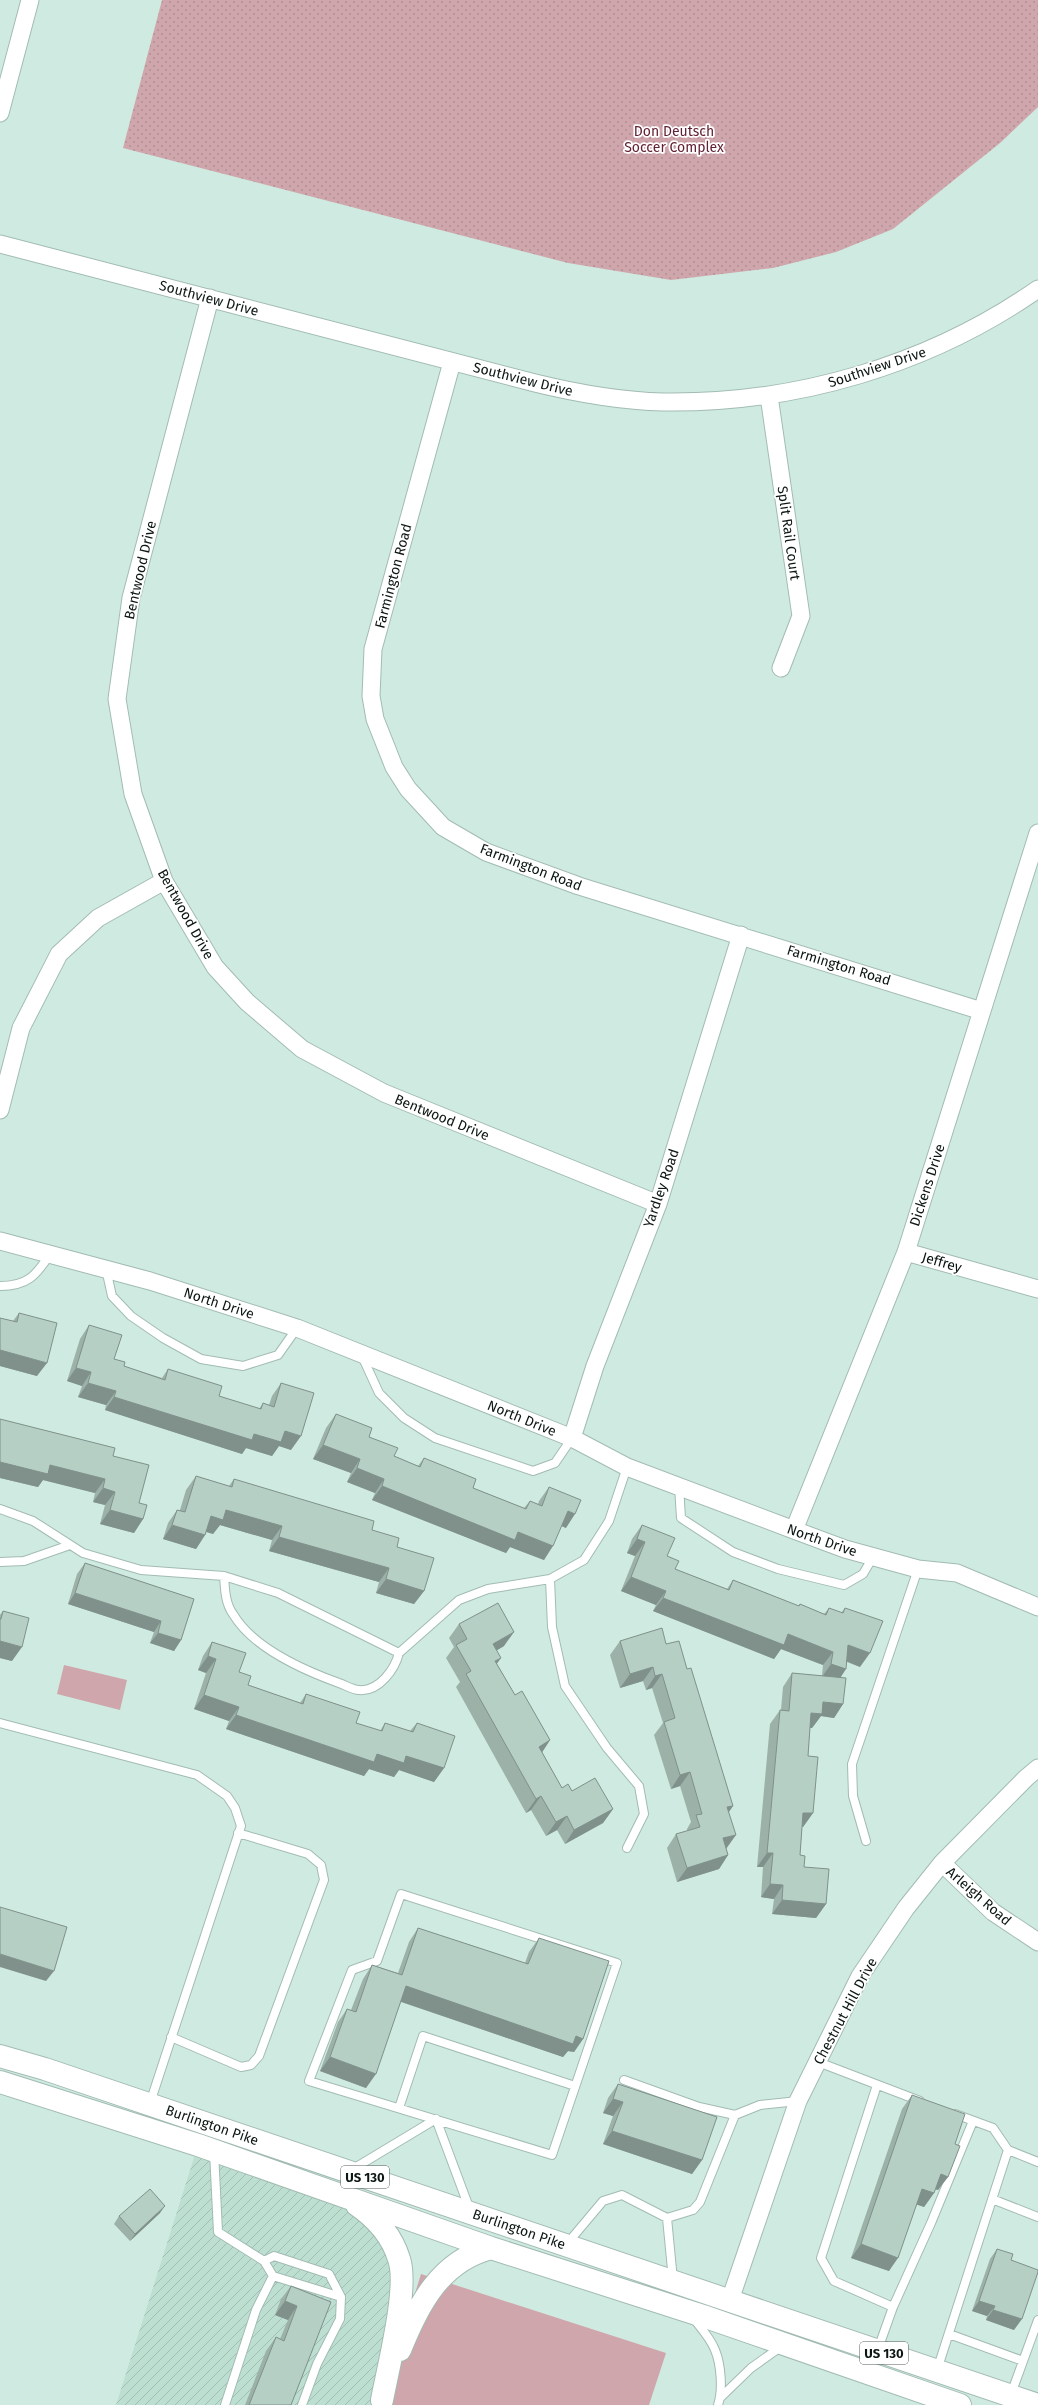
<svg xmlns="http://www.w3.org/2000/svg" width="1038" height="2405" font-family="'Fira Sans',sans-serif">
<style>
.industrial{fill:url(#industrial-furrows)}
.grass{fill:#d0a6ad}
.park{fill:url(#park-dots)}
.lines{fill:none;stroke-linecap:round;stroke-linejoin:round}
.service-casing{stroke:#a2bcb2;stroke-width:10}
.minor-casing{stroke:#a2bcb2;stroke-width:19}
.trunk-casing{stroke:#a2bcb2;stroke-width:24}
.service{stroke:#fff;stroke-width:8}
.minor{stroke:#fff;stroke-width:17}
.trunk{stroke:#fff;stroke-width:22}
.wall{fill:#9cb2a9}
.shaded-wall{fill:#7f918a}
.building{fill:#b5cfc5;stroke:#7f918a}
.labels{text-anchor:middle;stroke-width:3.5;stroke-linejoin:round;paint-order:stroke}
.shield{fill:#fff;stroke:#555c59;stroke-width:1}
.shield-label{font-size:13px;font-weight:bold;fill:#0c1612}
.park-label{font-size:14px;fill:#632032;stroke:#fff}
.street-label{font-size:14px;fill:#0c1612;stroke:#fff}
</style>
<defs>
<pattern id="industrial-furrows" width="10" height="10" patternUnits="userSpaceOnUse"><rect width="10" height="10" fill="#bcdfd1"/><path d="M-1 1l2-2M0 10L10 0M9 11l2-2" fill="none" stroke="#a0bfb2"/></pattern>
<pattern id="park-dots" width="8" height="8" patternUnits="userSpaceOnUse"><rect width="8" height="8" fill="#d0a6ad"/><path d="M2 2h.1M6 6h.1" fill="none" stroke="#b18e94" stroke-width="1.8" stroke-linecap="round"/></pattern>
</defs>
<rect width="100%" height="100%" fill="#cfeae0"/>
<!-- industrial -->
<path class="industrial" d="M198,2145L370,2213L402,2278L380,2405H116Z"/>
<!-- grass -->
<path class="grass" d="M64,1665L127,1680L120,1710L57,1694Z
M421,2274L666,2353L649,2405H380Z"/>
<!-- park -->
<path class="park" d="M162,0H1038V107L1000,143L893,229L836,252L773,268L671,280L568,263L123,148Z"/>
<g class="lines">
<defs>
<path id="service" d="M106,1269L112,1296L131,1316L163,1338L201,1359L243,1366L278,1355L297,1328
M0,1286C27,1286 36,1276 50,1254
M362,1356L379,1393L404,1418L435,1438L533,1471L555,1463L572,1438
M679,1486L681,1518L733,1552L778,1569L844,1585L863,1574L873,1557
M0,1509L33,1521L83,1553L141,1570L224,1576L278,1593L399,1653L459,1600L488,1589L550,1579L584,1560L609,1521L627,1467
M0,1562L24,1561L70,1545
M224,1576C225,1589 225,1603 233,1614C253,1648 303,1670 339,1683C345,1685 353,1690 359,1690C379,1692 395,1669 399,1653
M550,1579L552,1627L565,1686L607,1748L639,1786L644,1814L627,1848
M0,1723L197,1775L227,1796L235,1808L241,1826L150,2103
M866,1841L853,1796L852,1764L918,1569
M401,1894L617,1963L552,2155L309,2081L352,1970L377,1961Z
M171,2037L241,2067L251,2065L259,2056L324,1880L321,1865L308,1854L238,1833
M818,2062L920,2101
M624,2080L699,2107L735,2115L760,2105L798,2101
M877,2085L821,2258L834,2281L893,2307L878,2349
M399,2108L423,2036L575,2086
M955,2114L993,2128L1008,2150
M436,2119L470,2210
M214,2152L218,2232L264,2261L273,2276L341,2297L340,2319L317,2364L302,2405
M353,2169L436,2119
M992,2199L1038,2217
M667,2218L673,2280
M566,2245L603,2201L622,2195L667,2218L693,2210L700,2202L735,2115
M264,2261L274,2256L329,2274L341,2297
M893,2307L931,2223L973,2121
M694,2319C701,2328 711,2339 715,2350C721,2364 723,2390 718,2405
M949,2334L1023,2361
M937,2370L1008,2150L1038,2162
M1011,2394L1038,2320
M720,2398L751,2368L782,2346
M225,2405L256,2310L273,2276"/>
<path id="minor" d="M0,113L30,0
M0,244L535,383C576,393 620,401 663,402C796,404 929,365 1038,289
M210,298L131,598L117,699L133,794L164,881L215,967L247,1002L302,1049L384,1093L658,1204
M452,362L373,649L371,696L375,719L394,767L408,789L443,827L486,852L579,886L982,1011
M769,396L801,616L781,668
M0,1110L21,1028L59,954L98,918L164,881
M0,1241L150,1281L297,1328L572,1438L627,1467L794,1530L845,1549L918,1569L957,1573L1038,1607
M906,1252L1038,1289
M572,1438L595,1366L658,1204L741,935
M794,1530L906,1252L1038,833
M942,1863L993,1912L1038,1942
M730,2300L798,2101L860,1976L906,1908L942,1863L1026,1778L1038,1768"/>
<path id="trunk" d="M0,2056L45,2069L1038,2405
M0,2082L198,2145L491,2248L703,2316L960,2405
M357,2205C376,2218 392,2236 399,2259C409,2287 388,2368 382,2400
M400,2350C418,2305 440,2261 491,2248"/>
</defs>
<!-- service casing -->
<use href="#service" class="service-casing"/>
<!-- minor casing -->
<use href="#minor" class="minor-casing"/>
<!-- trunk casing -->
<use href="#trunk" class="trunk-casing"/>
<!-- service -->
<use href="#service" class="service"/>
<!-- minor -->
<use href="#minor" class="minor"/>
<!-- trunk -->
<use href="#trunk" class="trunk"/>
</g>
<!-- wall -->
<path class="wall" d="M19,1313L37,1376L0,1366V1318L13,1321Z
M89,1325L114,1359L124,1366L162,1378L168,1369L219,1396L259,1409L263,1403L269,1405L272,1396L281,1383L291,1450L279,1446L272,1456L246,1448L242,1454L105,1410L106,1405L78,1397L82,1386L67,1381L80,1339Z
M336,1414L369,1437L394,1456L418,1466L424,1458L473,1488L524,1508L530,1501L538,1504L539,1501L549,1487L566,1528L561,1526L544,1560L510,1547L506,1553L372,1500L375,1493L347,1482L351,1473L313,1459L326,1428Z
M113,1456L139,1503L143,1519L134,1533L100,1524L105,1505L93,1502L95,1493L43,1480L38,1487L0,1478Z
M196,1476L229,1486L234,1479L372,1530L397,1547L424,1591L414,1604L376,1593L379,1582L269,1551L272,1540L220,1525L213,1534L206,1532L205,1535L196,1549L163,1539L168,1523L177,1510H180L186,1490Z
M642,1525L667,1556L675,1569L727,1589L733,1580L798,1606L800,1604L824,1614L829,1608L841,1613L845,1608L860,1667L847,1662L840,1678L843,1704L834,1718L821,1716L812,1728H810L808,1756L813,1813L803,1827H802L800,1855L804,1867L826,1904L816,1918L772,1914L774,1899L761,1897L763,1867H757L770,1724L780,1710H781L783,1687L792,1673L822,1676L823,1665L781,1649L774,1659L653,1611L656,1605L621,1591L635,1556L627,1553L632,1539Z
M85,1563L194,1599L181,1640L174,1651L150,1643L154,1632L68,1604L77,1574Z
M3,1611L12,1661L0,1658V1615Z
M459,1624L504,1646L496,1651L497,1664L515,1695L550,1740L542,1752L562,1788L572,1791L613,1809L603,1823L565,1844L557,1830L546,1836L531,1810L526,1813L456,1687L460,1682L446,1658L454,1647L449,1638Z
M620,1641L666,1644L687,1669L733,1806L729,1812L726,1848L728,1855L719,1869L677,1882L667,1848L676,1834L687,1831V1829L691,1822L680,1786L671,1789L654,1735L663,1723L652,1688L646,1690L643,1681L620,1688L610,1655Z
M212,1642L239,1672L248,1685L300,1703L306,1694L356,1723L380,1731L385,1723L410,1731L417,1723L444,1768L434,1782L399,1770L394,1777L369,1769L364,1776L226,1729L229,1721L194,1709L206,1673L198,1670L203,1656Z
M418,1928L525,1963L529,1952L539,1938L583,2039L574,2052L568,2051L563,2057L401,2002L366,2088L320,2071L338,2022L347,2009L351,2010L363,1979L372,1965L398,1973L409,1942Z
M618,2084L702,2160L692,2174L603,2144L613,2116L603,2113L608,2098Z
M912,2095L948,2177L938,2190L935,2189L934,2193L924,2207L917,2204L889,2271L851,2258L902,2109Z
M160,2213L130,2241L114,2224L119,2216Z
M997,2249L1011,2260L1014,2330L986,2320L987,2316L972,2311L990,2259Z
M291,2286L331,2302L291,2405H245L266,2351L276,2337L280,2339L288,2320L275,2315L281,2299Z"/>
<!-- shaded-wall -->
<path class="shaded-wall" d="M0,1350L47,1363L37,1376L0,1366Z
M76,1368L91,1372L82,1386L67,1381Z
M88,1383L116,1391L106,1405L78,1397Z
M114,1397L254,1434L285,1431L301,1436L291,1450L279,1446L272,1456L246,1448L242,1454L105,1410Z
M323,1445L360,1459L351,1473L313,1459Z
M0,1462L50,1465L105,1479L95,1493L43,1480L38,1487L0,1478Z
M357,1468L384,1479L375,1493L347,1482Z
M382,1486L518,1532L553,1546L544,1560L510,1547L506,1553L372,1500Z
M103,1488L115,1492L105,1505L93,1502Z
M110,1510L143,1519L134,1533L100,1524Z
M226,1510L282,1526L272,1540L220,1525L213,1534L201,1530L211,1516Z
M568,1511L575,1514L566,1528L558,1524Z
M172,1525L205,1535L196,1549L163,1539Z
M279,1537L389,1568L379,1582L269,1551Z
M637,1539L645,1542L635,1556L627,1553Z
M631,1577L666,1591L656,1605L621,1591Z
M386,1579L424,1591L414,1604L376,1593Z
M75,1593L161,1621L154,1632L68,1604Z
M663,1598L788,1634L833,1652L823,1665L781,1649L774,1659L653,1611Z
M514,1632L504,1646L483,1658L493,1644Z
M158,1633L181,1640L174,1651L150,1643Z
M0,1641L22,1647L12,1661L0,1658Z
M848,1645L870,1653L860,1667L839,1658Z
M208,1656L216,1659L206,1673L198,1670Z
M501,1658L491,1672L495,1661Z
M831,1664L846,1669L837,1683L822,1677Z
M653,1667L643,1681L620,1688L630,1674Z
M662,1674L652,1688L646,1690L655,1676Z
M204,1695L239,1707L229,1721L194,1709Z
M823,1702L843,1704L834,1718L821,1716L812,1728L802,1727L811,1713Z
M236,1715L377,1754L406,1756L444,1768L434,1782L399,1770L394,1777L369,1769L364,1776L226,1729Z
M550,1740L541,1754L539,1747Z
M690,1772L680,1786L671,1789L680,1775Z
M541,1796L531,1810L526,1813L536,1799Z
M733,1806L723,1820L727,1807Z
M613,1809L603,1823L565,1844L574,1830Z
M803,1813H813L803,1827L794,1826Z
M567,1816L557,1830L546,1836L556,1822Z
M736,1835L726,1849L723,1838Z
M767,1853H773L763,1867H757Z
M728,1855L719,1869L677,1882L687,1868Z
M770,1884L783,1885L774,1899L761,1897Z
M782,1900L826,1904L816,1918L772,1914Z
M0,1954L54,1971L46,1981L0,1967Z
M406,1986L576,2036L583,2039L574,2052L568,2051L563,2057L396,2000Z
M330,2057L376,2074L366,2088L320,2071Z
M613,2099L623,2102L613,2116L603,2113Z
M612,2131L702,2160L692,2174L603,2144Z
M941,2174L948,2177L938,2190L931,2188Z
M922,2189L934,2193L924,2207L912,2203Z
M165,2206L160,2213L130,2241L135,2234Z
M861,2244L898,2258L889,2271L851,2258Z
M285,2301L297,2306L288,2320L275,2315Z
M979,2301L995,2306L987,2316L972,2311Z
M993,2310L1022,2319L1014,2330L986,2320Z"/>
<!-- building -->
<path class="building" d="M19,1313L57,1323L47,1363L0,1350V1318L17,1322Z
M89,1325L122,1335L114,1359L125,1362L124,1366L165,1380L168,1369L222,1386L219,1396L261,1409L263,1403L274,1407L281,1383L314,1393L301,1436L285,1431L281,1442L254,1434L252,1440L114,1397L116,1391L88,1383L91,1372L76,1368Z
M336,1414L372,1428L369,1437L398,1448L394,1456L420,1467L424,1458L476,1479L473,1488L526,1509L530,1501L542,1506L549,1487L581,1500L575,1514L568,1511L553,1546L518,1532L515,1540L382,1486L384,1479L357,1468L360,1459L323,1445Z
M0,1419L115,1448L113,1456L149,1465L139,1503L147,1505L143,1519L110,1510L115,1492L103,1488L105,1479L50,1465L48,1474L0,1462Z
M196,1476L232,1487L234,1479L374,1521L372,1530L399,1538L397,1547L434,1558L424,1591L386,1579L389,1568L279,1537L282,1526L226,1510L223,1520L211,1516L205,1535L172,1525L177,1510L185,1512Z
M642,1525L675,1538L667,1556L679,1561L675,1569L729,1590L733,1580L799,1606L800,1604L826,1615L829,1608L843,1613L845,1608L883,1621L870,1653L848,1645L846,1669L831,1664L833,1652L788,1634L784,1645L663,1598L666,1591L631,1577L645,1542L637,1539Z
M85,1563L194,1599L181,1640L158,1633L161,1621L75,1593Z
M498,1603L514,1632L493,1644L501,1658L495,1661L515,1695L522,1691L550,1740L539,1747L562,1788L568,1784L572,1791L595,1778L613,1809L574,1830L567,1816L556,1822L541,1796L536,1799L466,1674L471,1671L456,1645L467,1639L459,1624Z
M3,1611L29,1618L22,1647L0,1641V1619H1Z
M662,1628L666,1644L679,1641L687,1669L691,1668L733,1806L727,1807L736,1835L723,1838L728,1855L687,1868L676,1834L700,1827L696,1815L702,1814L690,1772L680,1775L664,1722L675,1718L662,1674L655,1676L653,1667L630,1674L620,1641Z
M212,1642L246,1653L239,1672L251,1676L248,1685L303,1704L306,1694L360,1712L356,1723L382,1731L385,1723L413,1732L417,1723L455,1736L444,1768L406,1756L404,1763L377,1754L374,1762L236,1715L239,1707L204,1695L216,1659L208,1656Z
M792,1673L846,1678L843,1704L823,1702L822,1714L811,1713L808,1756L818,1757L813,1813H803L800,1855L805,1856L804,1867L829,1869L826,1904L782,1900L783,1885L770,1884L773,1853H767L780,1710L789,1711Z
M0,1907L67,1927L54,1971L0,1954Z
M418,1928L528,1964L539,1938L609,1961L583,2039L576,2036L573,2044L406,1986L376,2074L330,2057L347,2009L356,2012L372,1965L402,1975Z
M618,2084L717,2117L702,2160L612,2131L623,2102L613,2099Z
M912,2095L965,2114L955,2144L960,2146L948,2177L941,2174L934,2193L922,2189L898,2258L861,2244Z
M150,2189L165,2206L135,2234L119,2216Z
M997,2249L1013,2254L1011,2260L1038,2270V2272L1022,2319L993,2310L995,2306L979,2301Z
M291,2286L331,2302L291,2405H249L276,2337L284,2341L297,2306L285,2301Z"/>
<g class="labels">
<!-- shield labels -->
<g class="shield">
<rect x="341" y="2166" width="48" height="22" rx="3"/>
<rect x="860" y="2342" width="48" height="22" rx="3"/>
</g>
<g class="shield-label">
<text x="365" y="2182">US 130</text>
<text x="884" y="2358">US 130</text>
</g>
<!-- park labels -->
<g class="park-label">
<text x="674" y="136">Don Deutsch<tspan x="674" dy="16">Soccer Complex</tspan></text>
</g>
<!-- street labels -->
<g class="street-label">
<text transform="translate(209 298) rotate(15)" y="5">Southview Drive</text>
<text transform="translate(877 367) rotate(-18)" y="5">Southview Drive</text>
<text transform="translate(523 379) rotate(14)" y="5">Southview Drive</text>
<text transform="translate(789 533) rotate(82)" y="5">Split Rail Court</text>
<text transform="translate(140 570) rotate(-77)" y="5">Bentwood Drive</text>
<text transform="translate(393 576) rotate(-75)" y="5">Farmington Road</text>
<text transform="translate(531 867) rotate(21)" y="5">Farmington Road</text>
<text transform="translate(186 914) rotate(61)" y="5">Bentwood Drive</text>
<text transform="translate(839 965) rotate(17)" y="5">Farmington Road</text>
<text transform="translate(442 1117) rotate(22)" y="5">Bentwood Drive</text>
<text transform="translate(927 1185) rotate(-72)" y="5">Dickens Drive</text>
<text transform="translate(661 1188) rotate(-71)" y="5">Yardley Road</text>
<text transform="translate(942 1262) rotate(16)" y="5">Jeffrey</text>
<text transform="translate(219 1303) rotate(18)" y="5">North Drive</text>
<text transform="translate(522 1418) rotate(22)" y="5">North Drive</text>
<text transform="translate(822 1540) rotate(19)" y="5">North Drive</text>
<text transform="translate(979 1896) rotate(41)" y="5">Arleigh Road</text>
<text transform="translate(845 2011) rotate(-62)" y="5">Chestnut Hill Drive</text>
<text transform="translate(212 2125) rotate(19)" y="5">Burlington Pike</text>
<text transform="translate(519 2229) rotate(19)" y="5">Burlington Pike</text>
</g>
</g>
</svg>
